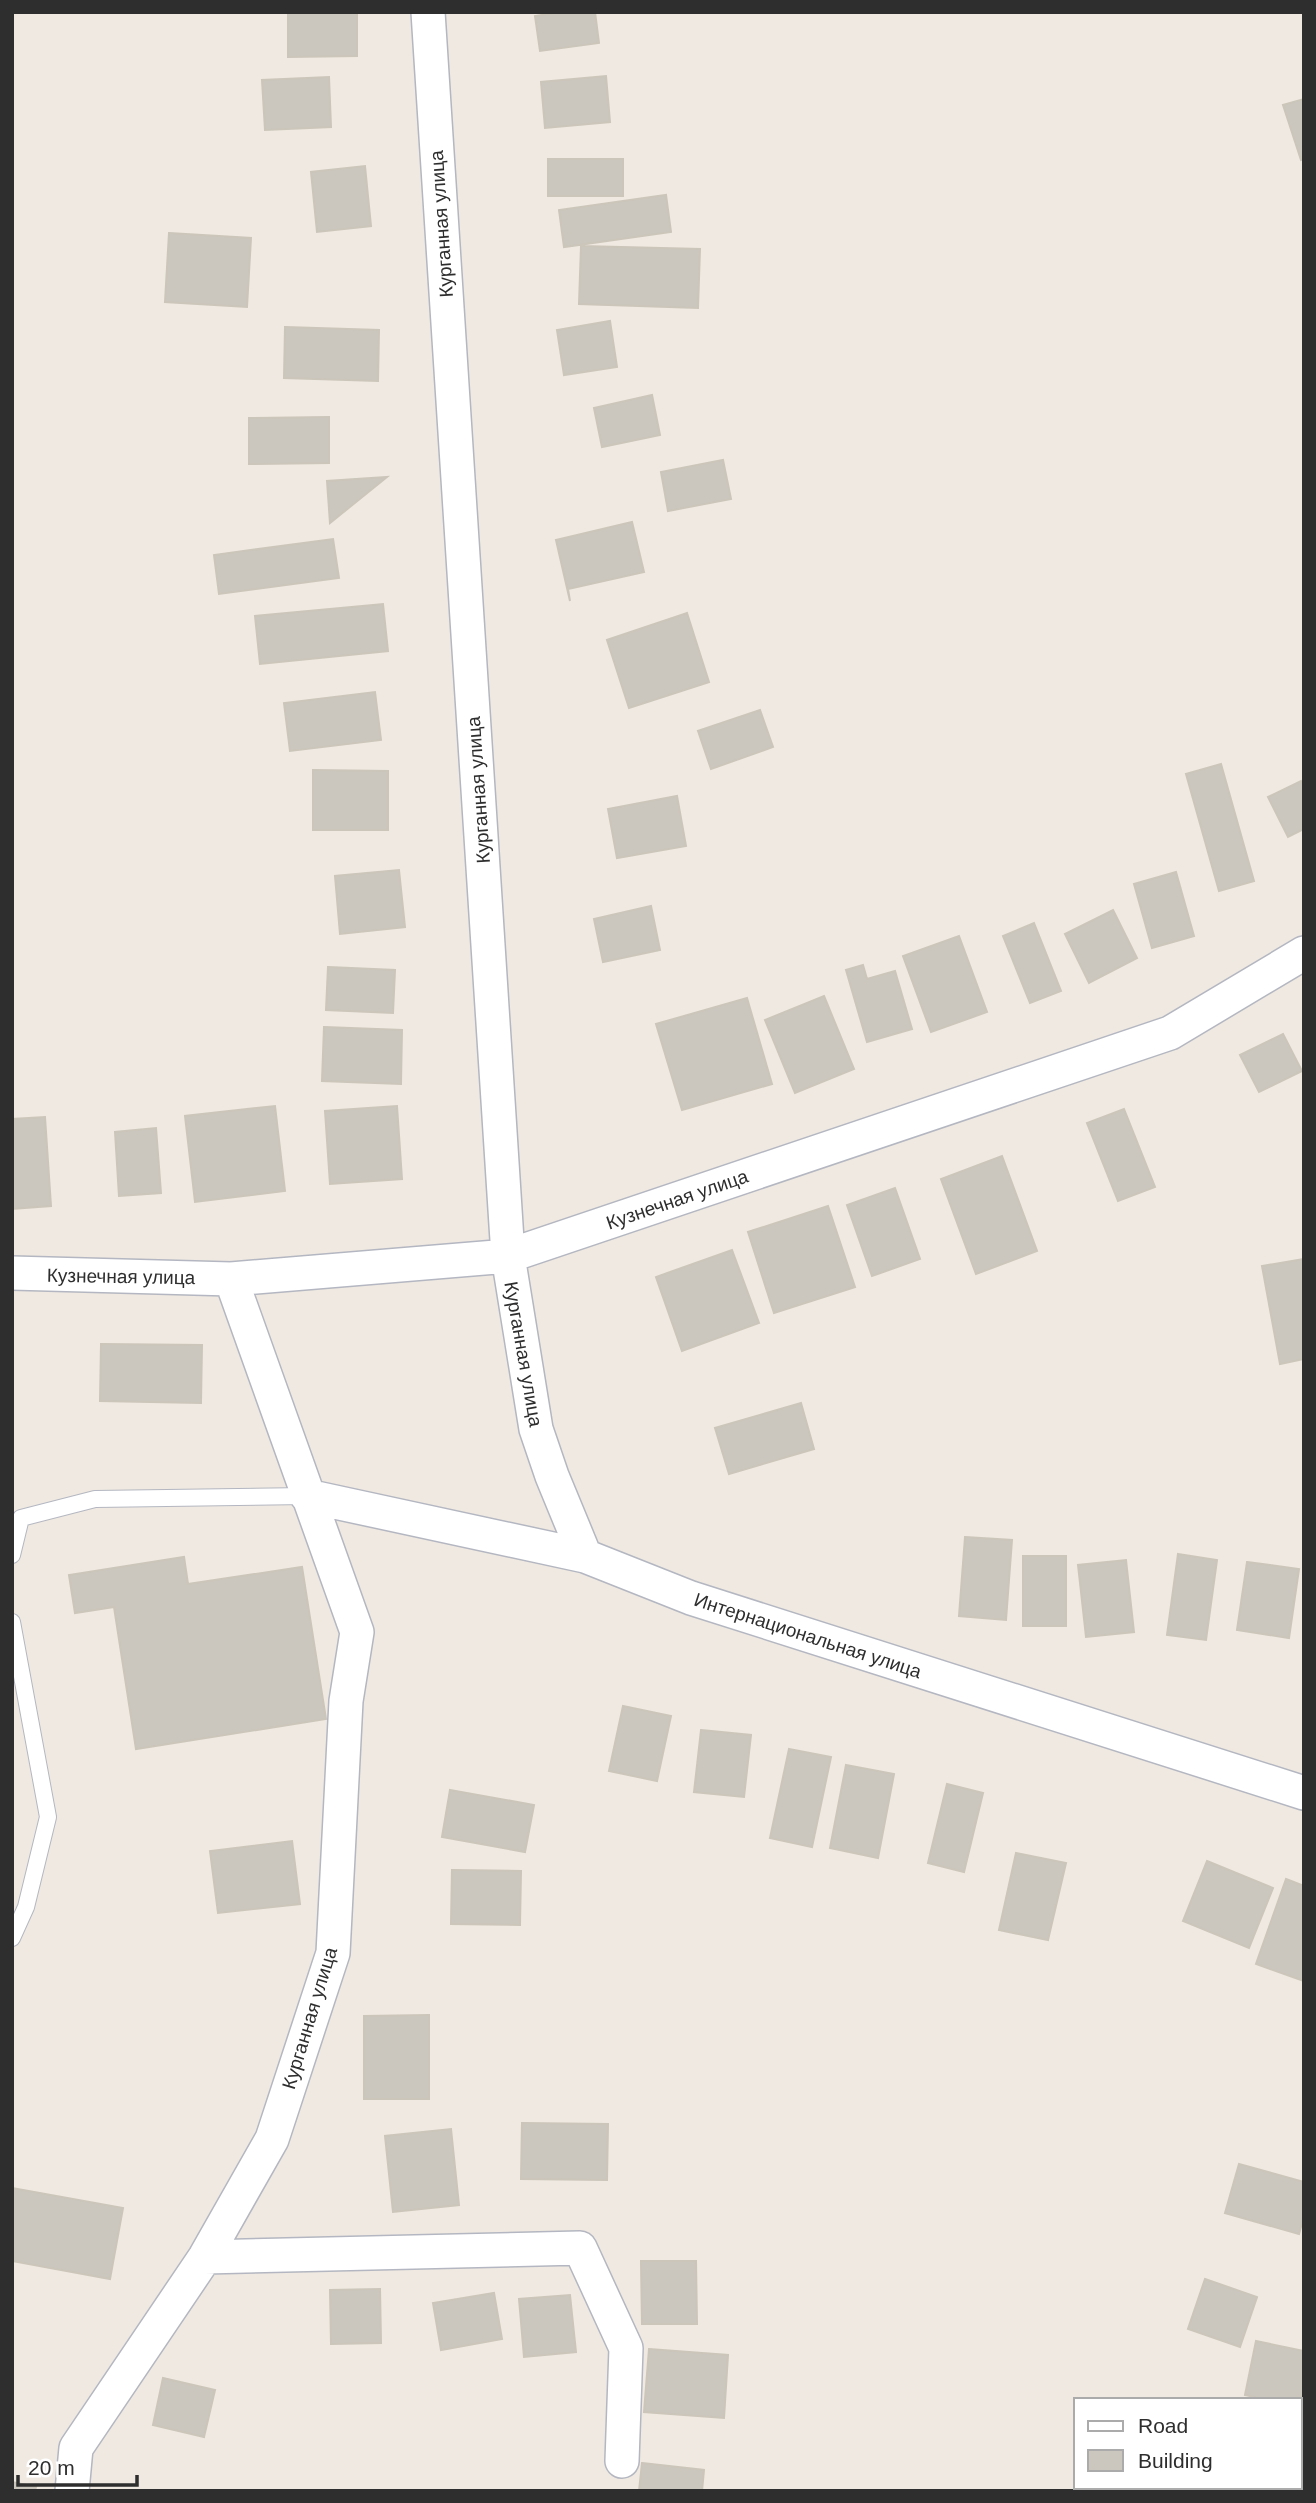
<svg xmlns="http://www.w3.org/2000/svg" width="1316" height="2503" font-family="Arial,sans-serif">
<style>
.building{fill:#cbc7bf;stroke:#cbc5ba;stroke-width:2}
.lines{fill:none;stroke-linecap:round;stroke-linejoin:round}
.lane-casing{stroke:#b4b7c1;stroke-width:18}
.street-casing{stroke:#b4b7c1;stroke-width:36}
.lane{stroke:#fff;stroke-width:16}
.street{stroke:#fff;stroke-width:33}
.labels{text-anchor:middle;stroke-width:5;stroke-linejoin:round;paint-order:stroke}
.street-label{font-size:19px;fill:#2e2e2e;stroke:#fff}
</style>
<rect width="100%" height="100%" fill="#efe9e1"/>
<!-- building -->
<path class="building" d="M288,12H357V56L288,57Z
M560,12H595L599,43L540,51L535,16Z
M606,76L610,122L545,128L541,82Z
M329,77L331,127L265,130L262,80Z
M1304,99V159L1301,160L1283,105Z
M548,159H623V196H548Z
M365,166L371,226L317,232L311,172Z
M666,195L671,232L564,247L559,210Z
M169,233L251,238L247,307L165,302Z
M581,246L700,249L698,308L579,304Z
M610,321L617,367L564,375L557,330Z
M285,327L379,330L378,381L284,378Z
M652,395L660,435L602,447L594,408Z
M329,417V463L249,464V418Z
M723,460L731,499L668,511L661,472Z
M387,477L330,523L327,481Z
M632,522L644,572L568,589L570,601L556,540Z
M333,539L339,578L219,594L214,555Z
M383,604L388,651L260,664L255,616Z
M687,613L709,682L629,708L607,640Z
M375,692L381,740L290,751L284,703Z
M760,710L773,747L711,769L698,731Z
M1221,764L1254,881L1219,891L1186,774Z
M313,770L388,771V830H313Z
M1301,781L1304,787V829L1288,837L1268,797Z
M677,796L686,846L617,858L608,809Z
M399,870L405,927L340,934L335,876Z
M1176,872L1194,936L1152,948L1134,884Z
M651,906L660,950L603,962L594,919Z
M1113,910L1137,958L1089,983L1065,934Z
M1034,923L1061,991L1030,1003L1003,936Z
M959,936L987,1012L931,1032L903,956Z
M863,965L867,979L895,971L912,1029L867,1042L846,970Z
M328,967L395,970L393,1013L326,1010Z
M824,996L854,1069L795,1093L765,1020Z
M747,998L772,1084L682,1110L656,1024Z
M324,1027L402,1030L401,1084L322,1081Z
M1283,1034L1302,1071L1259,1092L1240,1055Z
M275,1106L285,1191L195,1202L185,1116Z
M397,1106L402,1179L330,1184L325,1111Z
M1124,1109L1155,1187L1118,1201L1087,1123Z
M45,1117L51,1206L12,1209V1119Z
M156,1128L161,1193L119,1196L115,1132Z
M1002,1156L1037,1251L976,1274L941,1179Z
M895,1188L920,1259L872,1276L847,1205Z
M828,1206L855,1287L774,1313L748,1232Z
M732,1250L759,1323L682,1351L656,1277Z
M1304,1259V1359L1280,1364L1262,1266Z
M101,1344L202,1345L201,1403L100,1401Z
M801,1403L814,1449L729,1474L715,1428Z
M965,1537L1012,1540L1006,1620L959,1616Z
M1178,1554L1217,1560L1206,1640L1167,1635Z
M1023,1556H1066V1626H1023Z
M184,1557L188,1584L302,1567L326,1719L136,1749L114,1607L75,1613L69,1575Z
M1126,1560L1134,1632L1086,1637L1078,1565Z
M1247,1562L1299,1569L1289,1638L1237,1630Z
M623,1706L671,1716L657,1781L609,1771Z
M701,1730L751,1735L744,1797L694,1792Z
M789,1749L831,1757L812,1847L770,1838Z
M846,1765L894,1774L878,1858L830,1848Z
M947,1784L983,1793L964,1872L928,1863Z
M450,1790L534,1805L525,1852L442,1837Z
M292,1841L300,1904L218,1913L210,1851Z
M1016,1853L1066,1863L1048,1940L999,1930Z
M1207,1861L1273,1888L1249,1948L1183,1921Z
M452,1870L521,1871L520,1925L451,1924Z
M1286,1879L1304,1886V1981L1256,1964Z
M429,2015V2099H364V2016Z
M522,2123L608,2124L607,2180L521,2179Z
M451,2129L459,2205L393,2212L385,2136Z
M1239,2164L1304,2182V2216L1299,2234L1225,2213Z
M12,2188L123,2208L110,2279L12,2261Z
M641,2261H696L697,2324H642Z
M1205,2279L1257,2297L1240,2347L1188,2329Z
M380,2289L381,2343L331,2344L330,2290Z
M494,2293L502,2339L441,2350L433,2303Z
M570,2295L576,2352L524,2357L519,2299Z
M1256,2341L1304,2351V2407H1300V2400H1268L1245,2395Z
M649,2349L728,2355L724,2418L644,2412Z
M163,2378L215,2390L204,2437L153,2425Z
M642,2463L704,2470L702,2491H639Z
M12,2482L36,2487L35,2491H12Z
M1202,2487H1240L1251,2491H1201Z"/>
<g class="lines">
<defs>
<path id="lane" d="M12,1555L21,1518L95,1499L307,1496
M12,1622L48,1817L26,1907L12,1938"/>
<path id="street" d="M428,12L508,1256L536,1429L552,1476L585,1556
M12,1273L231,1279L508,1256L1170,1033L1304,953
M307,1496L585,1556L691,1598L1304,1793
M205,2257L580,2248L626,2348L622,2461
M72,2491L76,2448L205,2257L272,2139L333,1953L346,1701L357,1632L231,1279"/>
</defs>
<!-- lane casing -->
<use href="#lane" class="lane-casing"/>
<!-- street casing -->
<use href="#street" class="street-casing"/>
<!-- lane -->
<use href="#lane" class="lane"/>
<!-- street -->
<use href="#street" class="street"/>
</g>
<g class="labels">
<!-- street labels -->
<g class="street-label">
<text transform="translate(441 224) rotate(-94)" y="7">Курганная улица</text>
<text transform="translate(478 790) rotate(-94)" y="7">Курганная улица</text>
<text transform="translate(677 1199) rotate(-19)" y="7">Кузнечная улица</text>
<text transform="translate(121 1276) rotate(1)" y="7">Кузнечная улица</text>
<text transform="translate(524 1354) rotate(80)" y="7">Курганная улица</text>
<text transform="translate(808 1635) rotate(18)" y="7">Интернациональная улица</text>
<text transform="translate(309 2018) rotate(-73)" y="7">Курганная улица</text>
</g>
</g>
<!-- border -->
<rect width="1316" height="2503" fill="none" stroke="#2e2e2e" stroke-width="28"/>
<!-- legend -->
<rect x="1074" y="2398" width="228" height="91" fill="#ffffff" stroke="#ababab" stroke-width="2"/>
<rect x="1088" y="2421" width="35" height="10" fill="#ffffff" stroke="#ababab" stroke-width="2"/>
<text x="1138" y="2433" font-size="21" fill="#2e2e2e">Road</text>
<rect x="1088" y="2450" width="35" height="21" fill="#cbc7bf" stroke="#ababab" stroke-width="2"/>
<text x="1138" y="2468" font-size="21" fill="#2e2e2e">Building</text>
<!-- scale -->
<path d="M18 2475v10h119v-10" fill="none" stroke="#2e2e2e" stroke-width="3.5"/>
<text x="28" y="2475" font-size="21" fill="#2e2e2e" stroke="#ffffff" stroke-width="5" paint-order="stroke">20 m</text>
</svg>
